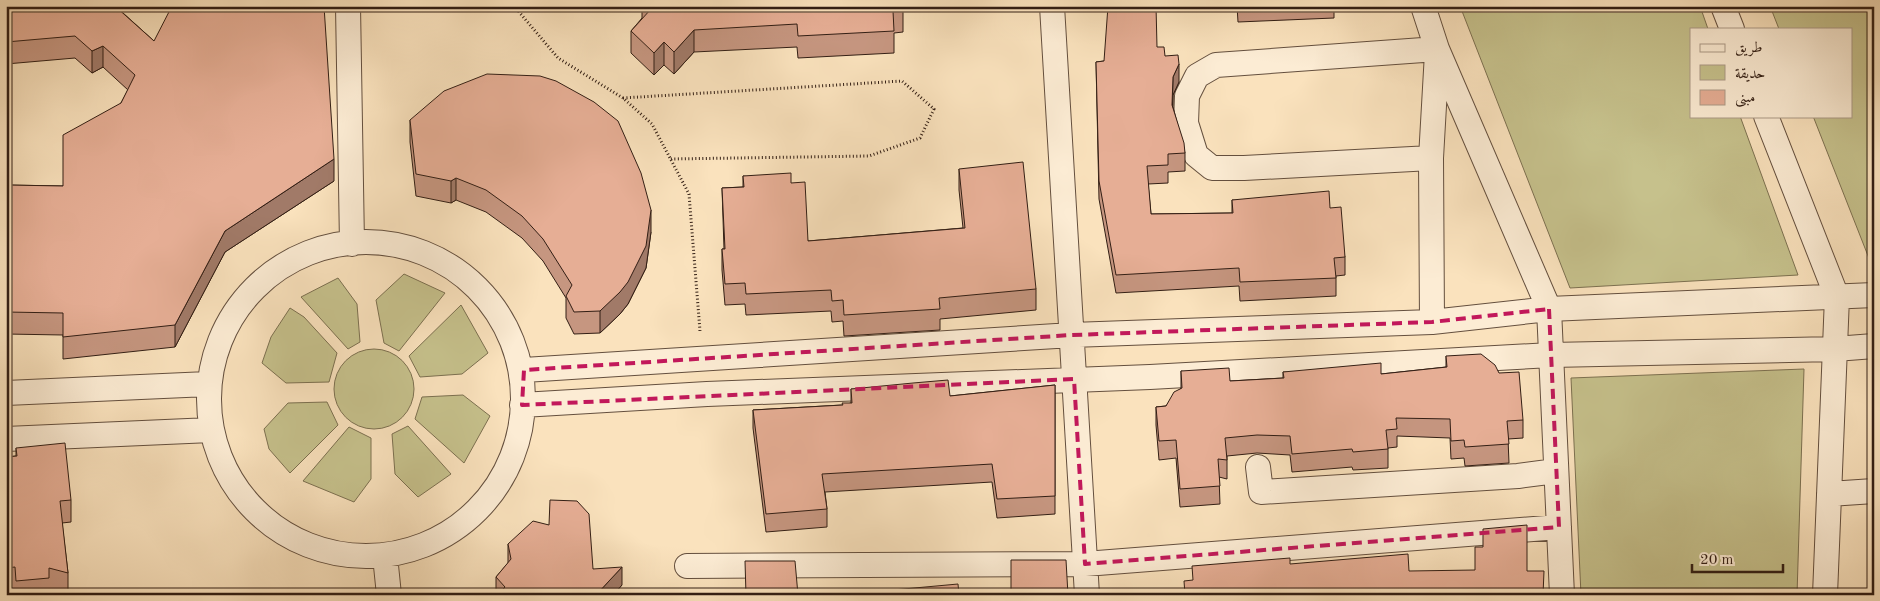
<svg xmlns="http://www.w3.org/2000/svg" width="1880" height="601" font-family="'Old Standard TT',Amiri,serif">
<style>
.green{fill:#c6c18c;stroke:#7c7050}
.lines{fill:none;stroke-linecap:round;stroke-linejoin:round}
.street-casing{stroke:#644f3e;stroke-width:26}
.path{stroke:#321e14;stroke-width:3;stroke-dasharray:1 2.5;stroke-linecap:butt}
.street{stroke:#fcecd4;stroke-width:24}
.wall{fill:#c69680;stroke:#321e14}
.shaded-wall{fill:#a17a68;stroke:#321e14}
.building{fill:#e6ae95;stroke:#321e14}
.marked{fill:none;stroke:#c2185b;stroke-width:4;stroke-dasharray:10 6;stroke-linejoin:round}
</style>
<rect width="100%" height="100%" fill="#fae2bd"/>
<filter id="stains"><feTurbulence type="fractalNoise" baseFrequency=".004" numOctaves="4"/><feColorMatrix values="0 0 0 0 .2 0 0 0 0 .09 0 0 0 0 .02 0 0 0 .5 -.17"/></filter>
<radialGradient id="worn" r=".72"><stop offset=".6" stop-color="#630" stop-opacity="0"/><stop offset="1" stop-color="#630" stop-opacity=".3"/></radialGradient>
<!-- green -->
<path class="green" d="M1460,6H1700L1708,29H1691V116H1740L1798,275L1570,288Z
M1770,6H1874V271L1813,116H1851V29H1779Z
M404,274L445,293L399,351L384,343L376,300Z
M338,278L357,304L360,342L348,349L301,297Z
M461,305L488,353L462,374L420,377L409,356Z
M290,308L304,317L337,353L329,382L286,383L262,363L271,337Z
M334 389a40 40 0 1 1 80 0a40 40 0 1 1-80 0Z
M1804,369L1797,595H1581L1571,378Z
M463,395L490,416L464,463L415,419L422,397Z
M327,402L338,425L290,473L269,449L264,429L288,403Z
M408,426L451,474L418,497L395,474L392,434Z
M349,427L371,438V479L354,502L303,481Z"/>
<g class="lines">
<defs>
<path id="street" d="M348,6L352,244
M1052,6L1087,595
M1423,6L1437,49L1549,309L1562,595
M1723,6L1732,29
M1766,116L1837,297L1825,595
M1431,158L1244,168H1212L1196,155L1186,123L1187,96L1197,76L1216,65L1437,49
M209 399a157 157 0 1 1 314 0a157 157 0 1 1-314 0Z
M1432,322L1431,158L1437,53
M524,370L1072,335L1432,322L1549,309L1874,295
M6,393L208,384
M522,405L707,394L1150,377L1551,355L1835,349L1874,346
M6,439L211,430
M1258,467L1261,492L1518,476L1556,471
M1829,494L1874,491
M385,556L389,595
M687,566L1085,564L1559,527"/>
</defs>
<!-- street casing -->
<use href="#street" class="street-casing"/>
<!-- path -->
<path class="path" d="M514,6L558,58L623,98L652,124L689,194L700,331
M623,98L902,81L934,109L920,138L869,156L670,159"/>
<!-- street -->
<use href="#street" class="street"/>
</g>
<!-- wall -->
<path class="wall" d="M6,6H122V12L154,41L334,181L225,252L175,347L63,359V335L6,334V171L7,185L63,186L121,103L128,90L103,67L92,73L75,58L6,64Z
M642,6H903V32L894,33V53L798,58L797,47L694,52L674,74L664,65L654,75L631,53V31L642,18Z
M1237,6H1334V18L1238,22Z
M1157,47L1165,56L1179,82L1173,95V107L1185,153V171L1168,172V183L1148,184L1151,214L1232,213V200L1330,208L1345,257V275L1336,276V296L1240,301L1239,286L1116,293L1099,199L1096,62L1104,61Z
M410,120L651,232L646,268L628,304L620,314L600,333L574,334L566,318V298L543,261L522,238L486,212L456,200L451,203L416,196L410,142Z
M959,169L1036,289V310L940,319V330L844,336L843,321L832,322L831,311L746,315L745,304L725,305L722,270V249H724L722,188L743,187V176L791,183L808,241L963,228L959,190Z
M1446,356L1523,420V438L1508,439L1509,463L1465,466L1464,458L1451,459L1450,438L1397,436V447L1388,448V468L1353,470L1352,467L1292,472L1290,455L1257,453L1227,456V479L1219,477L1220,504L1180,507L1176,458L1159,460L1156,425V407L1166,406L1181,388V371L1230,381L1283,378V372L1381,374L1446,367Z
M1055,385V514L997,518L992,482L825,492L827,509V527L766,532L753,428V410L842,405L851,403V389L950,396Z
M16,448L71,500V522L62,523L68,573V595L49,590V595H15V590L6,591V457L16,456Z
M508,544L593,569L622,585L613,595H496V577L508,563Z"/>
<!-- shaded-wall -->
<path class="shaded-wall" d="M117,6H122V17L116,29Z
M694,30V52L674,74V52Z
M664,42V65L654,75V53Z
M103,46V67L92,73V51Z
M1179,64V82L1173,95L1172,123L1173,77Z
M334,159V181L225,252L175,347V325L225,231Z
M456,178V200L451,203V181Z
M651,210V232L646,268L628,304L620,314L600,333V311Z
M622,567V585L613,595H596Z"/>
<!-- building -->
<path class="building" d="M6,6H117L116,7L154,41L172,6H324L334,159L225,231L175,325L63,337V313L6,312V171H7V185L63,186V135L121,103L135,75L103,46L92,51L75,36L6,42Z
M648,6H903V10L893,11L894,31L798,36L797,24L694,30L674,52L664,42L654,53L631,31L651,9Z
M1108,6H1156L1157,47H1164L1165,56L1178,55L1179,64L1173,77L1172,105L1184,143L1185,153L1168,154V165L1147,166L1151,214L1233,213L1232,200L1329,191L1330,208L1341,207L1345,257L1334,258L1336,278L1240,282L1239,268L1116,275L1099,181L1096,62L1104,61Z
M487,74L540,76L556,81L594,102L618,121L641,173L651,210L646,246L628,282L620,292L600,311L574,312L566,296L572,285L543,239L522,216L486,190L456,178L451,181L416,174L410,120L444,91Z
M1023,162L1036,289L939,298L940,309L844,315L843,300L832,301L831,290L746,294L745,283L725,284L722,249H725L722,188L744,187L743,176L791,173V183L805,182L808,241L965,228L959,169Z
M1481,354L1495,365L1499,373L1519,372L1523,420L1507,421L1509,444L1465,447L1464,440L1451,441L1450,419L1396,418L1397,429L1386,430L1388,449L1353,452L1352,449L1292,454L1290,436L1257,435L1225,438L1227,460L1218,459L1220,486L1180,489L1176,440L1159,441L1156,407L1166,406L1174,392L1182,388L1181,371L1229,368L1230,381L1284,378L1283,372L1381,363V374L1447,367L1446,356Z
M948,380L950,396L1055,385V496L997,499L992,464L822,474L827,509L766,514L753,410L843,405L842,403H852L851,389L913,383Z
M65,443L71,500L60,501L68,573L49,568V578L16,581L15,567L6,568V457L17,456L16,448Z
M550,500L577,501L589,514L593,569L622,567L596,595H498L505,587L496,577L511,559L508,544L533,521L549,525Z
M1527,525V571H1544L1543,595H1185L1184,581L1193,580L1192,566L1290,558V564L1408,554L1409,571L1475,570V547H1483V529Z
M1011,560H1066L1068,595H1011Z
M745,561H795L798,595H746Z
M958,584L959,595H861L860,593Z"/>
<!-- marked area -->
<path class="marked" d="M1549,309L1559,527L1085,564L1074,379L522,405L524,370L1072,335L1432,322Z"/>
<!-- margin -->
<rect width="1880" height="601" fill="none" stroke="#fae2bd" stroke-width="25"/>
<rect x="8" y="8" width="1865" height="586" fill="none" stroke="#321e14" stroke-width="2.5"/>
<rect x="12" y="12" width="1855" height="576" fill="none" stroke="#321e14"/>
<!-- legend -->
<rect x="1690" y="28" width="162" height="90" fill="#fcecd4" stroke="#ab9a87"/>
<rect x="1700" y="44" width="25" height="8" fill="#fcecd4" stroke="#ab9a87"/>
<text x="1735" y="52" font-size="15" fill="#321e14">طريق</text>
<rect x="1700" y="65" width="25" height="15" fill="#c6c18c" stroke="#ab9a87"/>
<text x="1735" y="78" font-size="15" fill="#321e14">حديقة</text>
<rect x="1700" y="90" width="25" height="15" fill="#e6ae95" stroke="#ab9a87"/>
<text x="1735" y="102" font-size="15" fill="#321e14">مبنى</text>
<!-- scale -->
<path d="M1692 564v8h91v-8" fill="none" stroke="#321e14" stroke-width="2.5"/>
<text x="1700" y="564" font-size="15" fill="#321e14" stroke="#fcecd4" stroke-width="4" paint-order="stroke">20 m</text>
<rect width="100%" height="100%" filter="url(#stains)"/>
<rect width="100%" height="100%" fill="url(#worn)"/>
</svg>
